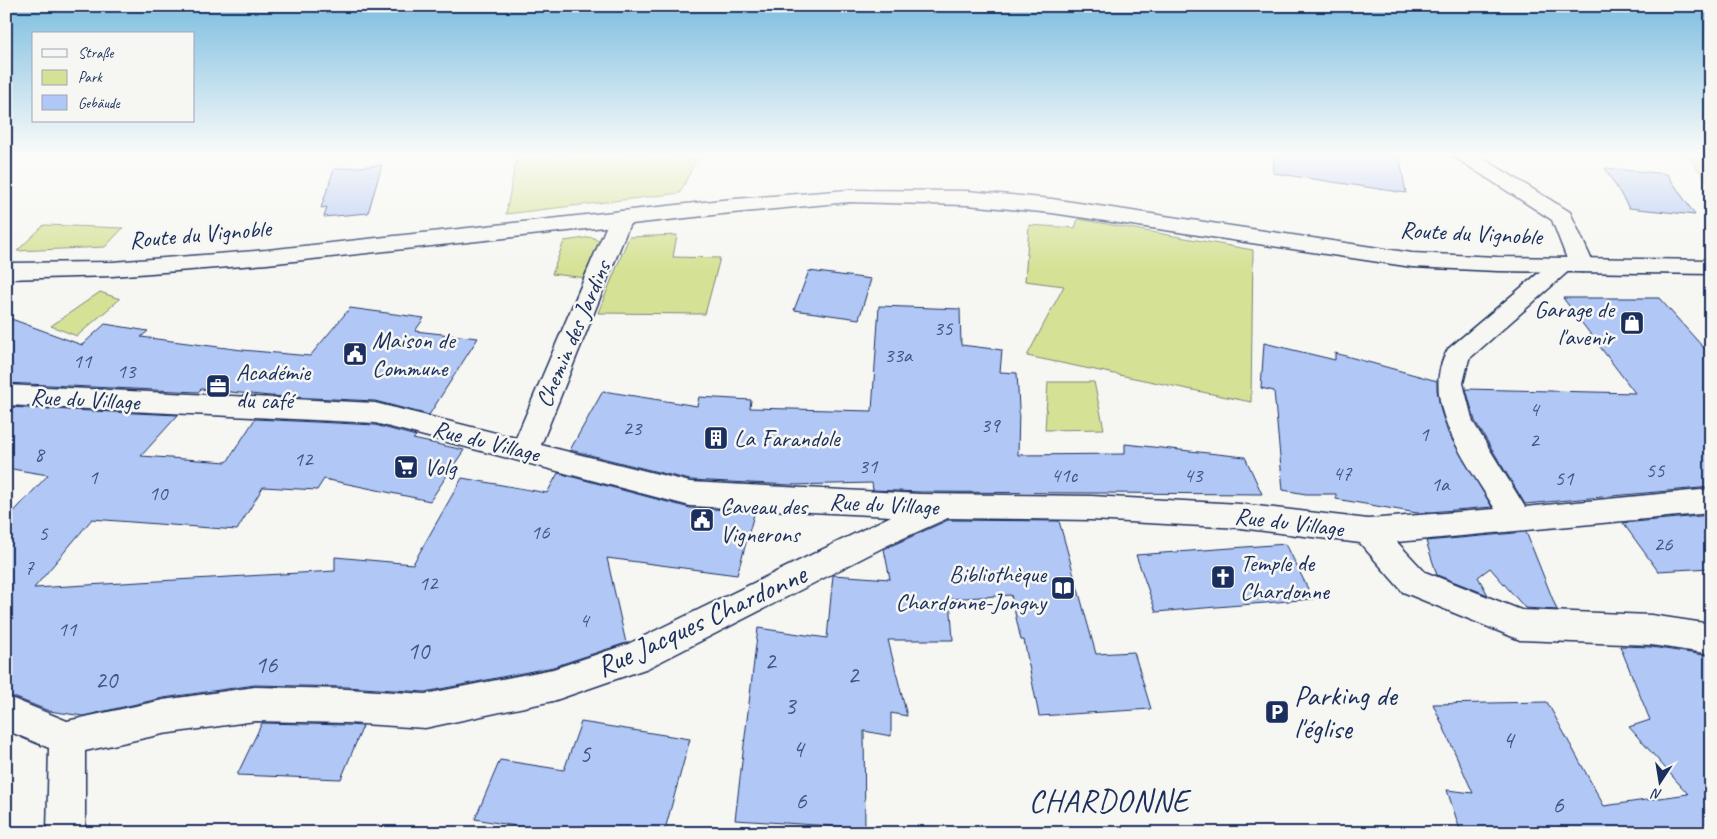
<svg xmlns="http://www.w3.org/2000/svg" width="1717" height="839" font-family="Caveat,sans-serif">
<style>
.green{fill:#d5e194;stroke:#788879}
.building{fill:#b1c7f5;stroke:#1b2f5e}
.lines{fill:none;stroke-linecap:round;stroke-linejoin:round}
.minor-casing{stroke:#1b2f5e;stroke-width:3}
.tertiary-casing{stroke:#1b2f5e;stroke-width:3}
.minor{fill:#f6f6f2;fill-rule:evenodd}
.tertiary{fill:#f6f6f2;fill-rule:evenodd}
.labels{text-anchor:middle;stroke-width:5;stroke-linejoin:round;paint-order:stroke}
.number-label{font-size:21px;fill:#405584}
.street-label{font-size:24px;fill:#1b2f5e;stroke:#f6f6f2}
.poi-label{font-size:24px;fill:#1b2f5e;stroke:#f6f6f2;text-anchor:start}
.near-number-label{font-size:25px;fill:#405584}
.near-street-label{font-size:29px;fill:#1b2f5e;stroke:#f6f6f2}
.near-poi-label{font-size:29px;fill:#1b2f5e;stroke:#f6f6f2;text-anchor:start}
.near-quarter-label{font-size:31px;letter-spacing:1px;fill:#1b2f5e;stroke:#f6f6f2}
</style>
<rect width="100%" height="100%" fill="#f6f6f2"/>
<filter id="ink" filterUnits="userSpaceOnUse"><feTurbulence type="fractalNoise" baseFrequency=".02" numOctaves="2"/><feDisplacementMap in="SourceGraphic" scale="10" xChannelSelector="R" yChannelSelector="G"/><feConvolveMatrix kernelMatrix="1 2 1 2 8 2 1 2 1" color-interpolation-filters="sRGB"/></filter>
<g filter="url(#ink)">
<!-- green -->
<path class="green" d="M517,154H644L697,158L680,193L506,214Z
M1686,154H1711V186Z
M1078,219L1253,250L1251,402L1027,356L1064,286L1025,281L1029,225L1075,228Z
M44,225L123,228L105,247L17,251Z
M677,235L673,257L720,258L705,314L598,313L629,237Z
M592,237L603,244L587,278L552,274L564,241Z
M100,292L120,299L77,336L51,326Z
M1048,382H1094L1104,429L1045,430Z"/>
<!-- building -->
<path class="building" d="M1274,154H1399L1406,193L1273,173Z
M382,165L368,213L324,217L327,207L321,208L334,169Z
M1605,168L1667,174L1695,215L1629,208Z
M809,271L871,279L859,319L794,310Z
M1563,298H1659L1711,356V487L1525,504L1475,421L1466,389L1635,393Z
M879,306L960,309L961,345L1002,350L1000,372L1017,373L1019,408L1018,455L1125,454V444L1245,457L1262,494L920,492L873,490L872,483L791,485L690,480L570,450L603,391L697,406L699,397L751,400L750,408L872,411Z
M350,308L424,318L415,331L478,338L429,415L375,401L270,396L201,389L198,392L6,383V317L82,345L105,324L148,331L141,337L242,350L310,356Z
M1264,343L1335,360V353L1437,381V390L1441,411L1448,433L1492,507L1417,513L1336,499V494H1306L1283,490L1274,391L1261,388Z
M6,407L178,415L141,456L227,462L255,419L375,425L416,436L413,439L464,450L430,501L324,479L317,490L263,487L237,530L92,519L34,588L335,571V557L413,564L462,478L547,493L558,473L690,508L755,511L737,575L607,558L626,643L553,667L425,692L347,687L255,685L163,698L83,716L49,711L6,694V520L48,475L6,468Z
M1711,515V568L1658,571L1623,523Z
M948,520L1059,521L1096,654L1134,652L1151,709L1039,716L1024,640H1021L1011,595L950,599L953,640H888L907,716L891,713V736L864,731L865,828L735,820L758,628L827,638L833,575L890,579L884,549Z
M1526,532L1557,610L1525,608L1490,568L1478,577L1488,595L1437,575L1426,541Z
M1286,544L1313,599L1156,612L1136,555Z
M1620,646L1651,647L1711,656V833H1461L1447,790L1473,793L1433,704L1547,702L1604,806L1688,794L1629,727L1650,720Z
M581,722L690,739L664,833H532L533,829L475,819L500,760L564,770Z
M262,723L347,725L363,726L341,779L237,775Z"/>
<g class="lines">
<defs>
<path id="minor" d="M1453,154H1476L1570,212L1594,265L1590,270L1582,272L1574,270L1572,268L1469,359L1463,383L1473,422L1525,507L1711,489V513L1397,542L1425,572L1521,610L1651,615L1711,624V654L1651,645L1520,640L1403,592L1360,543L1240,528L1091,520L948,518L886,546L648,668L553,701L425,728L347,723L255,721L163,734L85,751V833H47L49,748L6,730V696L67,721L163,700L255,687L347,689L425,694L553,669L628,644L891,516L690,506L375,423L6,405V385L375,403L516,438L610,218L613,213L621,211L629,213L632,218L541,445L690,482L920,494L1091,496L1240,504L1368,519L1495,509C1469,465 1417,401 1448,349L1554,260L1562,258L1567,259L1552,220L1456,158Z"/>
<path id="tertiary" d="M849,190L967,191L1052,199L1412,253L1497,257L1711,260V274L1497,271L1412,267L1052,213L967,205L849,202L722,214L267,264L112,276L6,279V263L112,262L267,250L722,200Z"/>
</defs>
<!-- minor casing -->
<use href="#minor" class="minor-casing"/>
<!-- tertiary casing -->
<use href="#tertiary" class="tertiary-casing"/>
<!-- minor -->
<use href="#minor" class="minor"/>
<!-- tertiary -->
<use href="#tertiary" class="tertiary"/>
</g>
</g>
<!-- sky -->
<linearGradient id="sky" x2="0" y2="1"><stop stop-color="#7dbee0"/><stop offset="0.57" stop-color="#fbfbf9"/><stop offset="1" stop-color="#fbfbf9" stop-opacity="0"/></linearGradient>
<rect width="1717" height="271" fill="url(#sky)"/>
<!-- icons -->
<defs>
<symbol id="shop-square" viewBox="-11 -11 22 22"><rect x="-9" y="-9" width="18" height="18" rx="4" fill="#1b2f5e" stroke="#f6f6f2"/><path d="M-5-2.5h2.3a2.7 3.5 0 0 1 5.4 0H5L5.5 6h-11ZM-1.5-2.5h3a1.5 2.3 0 0 0-3 0Z" fill="#fff"/></symbol>
<symbol id="civic-square" viewBox="-11 -11 22 22"><rect x="-9" y="-9" width="18" height="18" rx="4" fill="#1b2f5e" stroke="#f6f6f2"/><path d="M-.6-6.5H3V-4.5H.6V-3L4-1V1h2V6H-6V1h2V-1L-.6-3ZM-1.2 2.5V6h2.4V2.5Z" fill="#fff"/></symbol>
<symbol id="office-square" viewBox="-11 -11 22 22"><rect x="-9" y="-9" width="18" height="18" rx="4" fill="#1b2f5e" stroke="#f6f6f2"/><path d="M-6-3h4V-5.5h4V-3h4V5H-6ZM-1-4.5V-3h2v-1.5ZM-6 0V1H6V0Z" fill="#fff"/></symbol>
<symbol id="building-square" viewBox="-11 -11 22 22"><rect x="-9" y="-9" width="18" height="18" rx="4" fill="#1b2f5e" stroke="#f6f6f2"/><path d="M-4-6H4V6H1V3H-1V6H-4ZM-2.5-4.3h1.7v1.8h-1.7ZM.8-4.3h1.7v1.8H.8ZM-2.5-1h1.7V.8h-1.7ZM.8-1h1.7V.8H.8Z" fill="#fff"/></symbol>
<symbol id="supermarket-square" viewBox="-11 -11 22 22"><rect x="-9" y="-9" width="18" height="18" rx="4" fill="#1b2f5e" stroke="#f6f6f2"/><path d="M-6-5.5h2.5l.6 2H6L4.5 2H-2.5L-4.4-4H-6ZM-1.5 3.2a1.3 1.3 0 1 0 .1 0ZM3 3.2a1.3 1.3 0 1 0 .1 0Z" fill="#fff"/></symbol>
<symbol id="church-square" viewBox="-11 -11 22 22"><rect x="-9" y="-9" width="18" height="18" rx="4" fill="#1b2f5e" stroke="#f6f6f2"/><path d="M-1.2-6h2.4v3.5h3.3v2.4h-3.3V6h-2.4V-.1h-3.3v-2.4h3.3Z" fill="#fff"/></symbol>
<symbol id="library-square" viewBox="-11 -11 22 22"><rect x="-9" y="-9" width="18" height="18" rx="4" fill="#1b2f5e" stroke="#f6f6f2"/><path d="M-6-4Q-3-5.5-.7-3.5V5Q-3 3-6 4ZM6-4Q3-5.5 .7-3.5V5Q3 3 6 4Z" fill="#fff"/></symbol>
<symbol id="parking-square" viewBox="-11 -11 22 22"><rect x="-9" y="-9" width="18" height="18" rx="4" fill="#1b2f5e" stroke="#f6f6f2"/><path d="M-3.5-5.5H1a3.5 3.5 0 0 1 0 7H-1V5.5H-3.5ZM-1-3.4V-.6H.8a1.4 1.4 0 0 0 0-2.8Z" fill="#fff"/></symbol>
</defs>
<g fill-rule="evenodd">
<use href="#shop-square" x="1618" y="309" width="28" height="28"/>
<use href="#civic-square" x="341" y="340" width="28" height="28"/>
<use href="#office-square" x="204" y="372" width="28" height="28"/>
<use href="#building-square" x="702" y="424" width="28" height="28"/>
<use href="#supermarket-square" x="392" y="453" width="28" height="28"/>
<use href="#civic-square" x="688" y="506" width="28" height="28"/>
<use href="#church-square" x="1209" y="563" width="28" height="28"/>
<use href="#library-square" x="1049" y="574" width="28" height="28"/>
<use href="#parking-square" x="1263" y="698" width="28" height="28"/>
</g>
<g class="labels">
<!-- number labels -->
<g class="number-label">
<text x="943" y="335">35</text>
<text x="898" y="362">33a</text>
<text x="82" y="368">11</text>
<text x="126" y="378">13</text>
<text x="1534" y="416">4</text>
<text x="990" y="432">39</text>
<text x="632" y="435">23</text>
<text x="1424" y="441">1</text>
<text x="1534" y="447">2</text>
<text x="39" y="461">8</text>
<text x="303" y="466">12</text>
<text x="868" y="473">31</text>
<text x="1655" y="477">55</text>
<text x="1342" y="480">47</text>
<text x="1064" y="482">41c</text>
<text x="1193" y="482">43</text>
<text x="93" y="484">1</text>
<text x="1564" y="485">51</text>
<text x="1440" y="491">1a</text>
<text x="158" y="500">10</text>
<text x="540" y="539">16</text>
<text x="43" y="540">5</text>
<text x="1663" y="551">26</text>
<text x="29" y="574">7</text>
<text x="428" y="590">12</text>
<text x="584" y="627">4</text>
<text x="67" y="636">11</text>
</g>
<!-- street labels -->
<g class="street-label">
<text transform="translate(1471 233) rotate(3)" y="8">Route du Vignoble</text>
<text transform="translate(200 234) rotate(-5)" y="8">Route du Vignoble</text>
<text transform="translate(573 334) rotate(-67)" y="8">Chemin des Jardins</text>
<text transform="translate(85 399) rotate(3)" y="8">Rue du Village</text>
<text transform="translate(486 441) rotate(14)" y="8">Rue du Village</text>
<text transform="translate(884 504) rotate(3)" y="8">Rue du Village</text>
<text transform="translate(1289 522) rotate(7)" y="8">Rue du Village</text>
</g>
<!-- poi labels -->
<g class="poi-label">
<text x="1614" y="317" text-anchor="end">Garage de<tspan x="1614" dy="28">l'avenir</tspan></text>
<text x="372" y="348">Maison de<tspan x="372" dy="28">Commune</tspan></text>
<text x="236" y="380">Académie<tspan x="236" dy="28">du café</tspan></text>
<text x="734" y="446">La Farandole</text>
<text x="424" y="475">Volg</text>
<text x="720" y="514">Caveau des<tspan x="720" dy="28">Vignerons</tspan></text>
<text x="1240" y="571">Temple de<tspan x="1240" dy="28">Chardonne</tspan></text>
<text x="1046" y="582" text-anchor="end">Bibliothèque<tspan x="1046" dy="28">Chardonne-Jongny</tspan></text>
</g>
<!-- near-number labels -->
<g class="near-number-label">
<text x="418" y="659">10</text>
<text x="770" y="669">2</text>
<text x="266" y="673">16</text>
<text x="853" y="683">2</text>
<text x="106" y="688">20</text>
<text x="790" y="714">3</text>
<text x="1508" y="748">4</text>
<text x="798" y="757">4</text>
<text x="585" y="762">5</text>
<text x="801" y="809">6</text>
<text x="1558" y="813">6</text>
</g>
<!-- near-street labels -->
<g class="near-street-label">
<text transform="translate(701 620) rotate(-25)" y="10">Rue Jacques Chardonne</text>
</g>
<!-- near-poi labels -->
<g class="near-poi-label">
<text x="1294" y="705">Parking de<tspan x="1294" dy="33">l'église</tspan></text>
</g>
<!-- near-quarter labels -->
<g class="near-quarter-label">
<text x="1109" y="811">CHARDONNE</text>
</g>
</g>
<!-- margin -->
<rect width="1717" height="839" fill="none" stroke="#f6f6f2" stroke-width="25"/>
<rect x="12" y="12" width="1692" height="814" fill="none" stroke="#1b2f5e" stroke-width="2" filter="url(#ink)"/>
<!-- legend -->
<rect x="32" y="32" width="162" height="90" fill="#f6f6f2" stroke="#9ea6b7"/>
<rect x="42" y="49" width="25" height="8" fill="#f6f6f2" stroke="#9ea6b7"/>
<text x="78" y="58" font-size="15" fill="#1b2f5e">Straße</text>
<rect x="42" y="70" width="25" height="15" fill="#d5e194" stroke="#9ea6b7"/>
<text x="78" y="82" font-size="15" fill="#1b2f5e">Park</text>
<rect x="42" y="95" width="25" height="15" fill="#b1c7f5" stroke="#9ea6b7"/>
<text x="78" y="108" font-size="15" fill="#1b2f5e">Gebäude</text>
<!-- north arrow -->
<g transform="translate(1660 782) rotate(192)" stroke="#f6f6f2" stroke-width="4" paint-order="stroke">
<path d="M0-4L9 19L0 12L-9 19Z" fill="#1b2f5e"/>
<text y="-8" font-size="14" font-weight="bold" text-anchor="middle" fill="#1b2f5e">N</text>
</g>
</svg>
